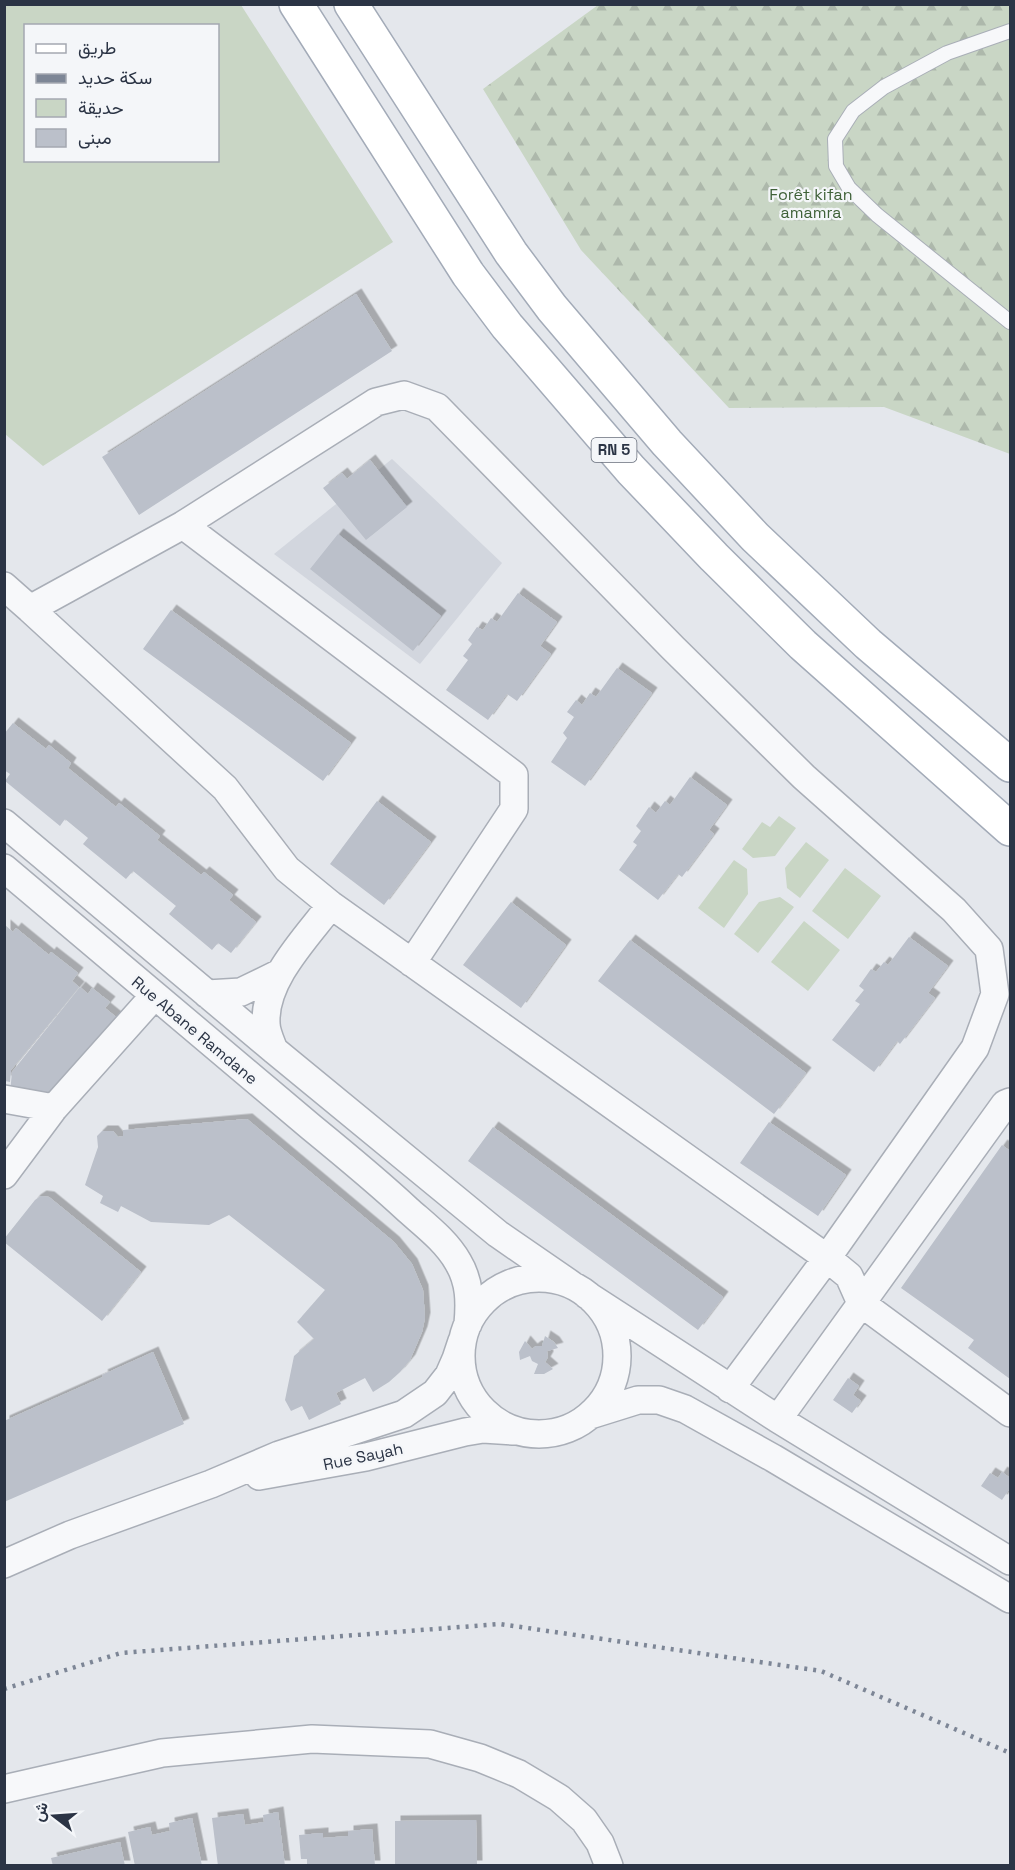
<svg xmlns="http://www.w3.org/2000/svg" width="1015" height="1870" font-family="'Space Grotesk',Vazirmatn,sans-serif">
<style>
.built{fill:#d2d6de}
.green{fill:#c9d6c5;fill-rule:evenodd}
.forest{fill:url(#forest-firs)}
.building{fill:#bbc0ca;filter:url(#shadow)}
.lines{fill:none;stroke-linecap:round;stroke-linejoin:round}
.service-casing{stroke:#a9aeb7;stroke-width:16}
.minor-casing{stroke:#a9aeb7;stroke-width:30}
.primary-casing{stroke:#a3abb8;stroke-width:36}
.service{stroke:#f7f8fa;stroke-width:14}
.minor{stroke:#f7f8fa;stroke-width:27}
.primary{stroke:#fff;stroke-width:33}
.rail{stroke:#7d8696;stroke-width:4.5;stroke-dasharray:3 6;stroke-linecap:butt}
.labels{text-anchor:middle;stroke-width:4.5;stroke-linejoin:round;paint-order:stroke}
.shield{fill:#f4f6f9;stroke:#676e7b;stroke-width:1.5}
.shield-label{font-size:15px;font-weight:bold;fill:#2b3445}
.park-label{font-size:16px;fill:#3f6138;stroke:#f4f6f9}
.street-label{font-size:16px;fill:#2b3445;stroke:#f4f6f9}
</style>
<defs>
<pattern id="forest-firs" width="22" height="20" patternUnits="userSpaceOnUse" patternTransform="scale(1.5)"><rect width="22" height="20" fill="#c9d6c5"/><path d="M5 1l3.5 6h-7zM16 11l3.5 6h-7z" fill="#adb8ab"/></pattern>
<filter id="shadow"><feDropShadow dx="5.5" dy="-5.5" stdDeviation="0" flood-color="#0004"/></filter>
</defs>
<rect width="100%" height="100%" fill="#e4e7ec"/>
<!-- built -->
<path class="built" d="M392,459L502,563L420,664L274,554Z"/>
<!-- green -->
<path class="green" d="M4,5H241L393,242L43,466L5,434ZM26,26H218V160H26Z
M779,816L796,828L775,856L753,858L742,849L762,822L770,827Z
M806,842L829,860L800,898L787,888L785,868Z
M734,860L747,869L748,894L724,928L698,908Z
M845,868L881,896L848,939L812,911Z
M780,897L794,907L758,953L734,934L759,902Z
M804,921L840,950L808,991L771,962Z"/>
<!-- forest -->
<path class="forest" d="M598,5H1010V454L884,407L729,408L581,250L483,89Z"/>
<!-- building -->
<path class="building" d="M356,294L392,351L139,515L102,457Z
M370,460L407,507L366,540L323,488L342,473L347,479Z
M338,534L441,616L413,651L310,569Z
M518,593L557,622L540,646L551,654L517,701L507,694L488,720L446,690L468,660L463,656L472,644L468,640L477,627L483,630L491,618L497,622Z
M171,610L351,743L323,781L143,649Z
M617,668L652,693L585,786L551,762L567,738L563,733L574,717L567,712L576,700L582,705L590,693L596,697Z
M13,723L46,749L49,745L71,763L68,768L116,807L119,803L160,836L157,840L201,875L204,872L233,895L229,900L256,922L231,953L218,943L212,950L169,914L176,906L133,871L126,879L83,844L88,838L65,819L60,826L5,781L10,774L4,770V734Z
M690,777L727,805L709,830L714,834L682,877L678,874L658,900L619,870L637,845L633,842L641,831L636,826L649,807L656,813L665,801L670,805Z
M377,801L431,842L384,905L330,864Z
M511,902L566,945L521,1008L463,965Z
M5,925L13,932L16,928L49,955L51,952L78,973L72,981L79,987L11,1070L10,1082L5,1081Z
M909,937L948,966L928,993L935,998L900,1044L897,1041L874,1072L832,1040L860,1004L855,1001L864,990L859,986L871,969L876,972L884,962L888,965Z
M630,940L806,1073L774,1114L598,981Z
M80,987L88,994L92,988L110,1002L105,1008L121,1021L62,1097L10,1093L12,1072Z
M247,1119L394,1242L412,1264L423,1290L425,1318L422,1332L410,1360L400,1372L389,1382L373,1392L365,1378L336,1393L341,1404L309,1420L302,1406L291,1411L285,1400L294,1356L314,1339L297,1322L325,1290L229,1215L209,1225L151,1222L121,1206L118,1212L100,1203L103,1196L85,1185L98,1147L97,1136L102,1131H113L118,1137L123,1136V1130Z
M769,1122L846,1175L818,1216L740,1163Z
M493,1127L723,1297L698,1330L468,1161Z
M1002,1145L1010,1151V1379L968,1348L974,1340L901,1288Z
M41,1196L49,1197L141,1272L102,1321L4,1242V1239L35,1200Z
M545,1336L554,1342L558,1348L547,1351L548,1357L545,1362L553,1369L544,1374H534L538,1364L532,1361L530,1356L520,1360L519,1352L525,1341L532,1349L536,1346H542Z
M153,1352L184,1424L4,1502V1421L103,1377L102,1375Z
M848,1378L859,1386L853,1395L861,1401L852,1413L833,1400Z
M1002,1472L1010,1478V1488L1002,1500L981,1486L990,1473L998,1478Z
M278,1812L285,1866H218L212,1818L243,1814L245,1825L264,1822L263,1815Z
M192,1818L202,1866H135L128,1832L150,1827L152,1835L170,1831L169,1823Z
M476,1820L477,1866H395V1821Z
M372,1829L375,1866H307V1859H301L299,1835L323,1833V1838L348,1836V1831Z
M120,1842L125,1866H53L51,1858Z"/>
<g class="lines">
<defs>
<path id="service" d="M1010,31L947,53L884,87L853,111L835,139L836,166L849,188L877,215L1010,322"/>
<path id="minor" d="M183,525L514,775V809L412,963
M4,586L30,609L183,525L376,402L404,395L437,407L673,648L804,777L954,910L989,949L995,994L975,1048L827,1258L730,1389
M30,609L225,788L287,869L331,905L827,1258L849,1276L861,1303L1010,1413
M4,823L274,1050L498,1234L572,1285
M4,868C107,954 208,1041 311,1127C344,1154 377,1181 408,1210C426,1226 446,1241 458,1262C470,1282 470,1302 468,1324
M207,994L241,992L278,974
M274,1050C271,1042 266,1032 266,1023C264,980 306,938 331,905
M4,1099L54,1108
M4,1175L54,1108L154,996
M461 1356a78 78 0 1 1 156 0a78 78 0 1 1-156 0Z
M587,1295L778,1419L1010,1561
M590,1415L638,1400H659L685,1409L773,1458L1010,1599
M778,1419L1005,1104L1010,1102
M259,1476L366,1457L465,1432L483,1429L513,1431
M4,1564L70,1535L211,1484L279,1455L404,1414L435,1393L449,1375L456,1359L462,1341
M4,1789L162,1753L312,1739L430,1744L480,1758L519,1774L559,1798L584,1820L600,1843L609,1866"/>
<path id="primary" d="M296,4L468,274L507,326L631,470L714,557L803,645L1010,829
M351,4L511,253L552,308L667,443L755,537L868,644L1010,765"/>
</defs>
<!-- service casing -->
<use href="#service" class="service-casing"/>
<!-- minor casing -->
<use href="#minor" class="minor-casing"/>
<!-- primary casing -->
<use href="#primary" class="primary-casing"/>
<!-- service -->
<use href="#service" class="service"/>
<!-- minor -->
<use href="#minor" class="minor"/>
<!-- primary -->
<use href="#primary" class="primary"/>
<!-- rail -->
<path class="rail" d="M4,1689L121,1653L500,1624L821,1671L1010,1753"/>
</g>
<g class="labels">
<!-- shield labels -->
<rect class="shield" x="591.5" y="438" width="45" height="24" rx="4.5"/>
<g class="shield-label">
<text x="614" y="455">RN 5</text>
</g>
<!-- park labels -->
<g class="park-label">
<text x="811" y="200">Forêt kifan<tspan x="811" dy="18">amamra</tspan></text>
</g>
<!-- street labels -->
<g class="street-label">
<text transform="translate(195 1030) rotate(40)" y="6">Rue Abane Ramdane</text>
<text transform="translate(363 1456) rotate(-12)" y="6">Rue Sayah</text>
</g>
</g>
<!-- border -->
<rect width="1015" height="1870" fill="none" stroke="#2b3445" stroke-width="12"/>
<!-- legend -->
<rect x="24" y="24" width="195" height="138" fill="#f4f6f9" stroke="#a4a8b1" stroke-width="1.5"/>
<rect x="36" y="44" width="30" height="9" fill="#ffffff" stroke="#a4a8b1" stroke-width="1.5"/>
<text x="78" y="54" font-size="18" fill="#2b3445">طريق</text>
<rect x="36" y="74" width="30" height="9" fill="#7d8696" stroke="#a4a8b1" stroke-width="1.5"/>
<text x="78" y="84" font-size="18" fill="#2b3445">سكة حديد</text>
<rect x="36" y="99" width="30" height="18" fill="#c9d6c5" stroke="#a4a8b1" stroke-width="1.5"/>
<text x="78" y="114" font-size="18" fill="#2b3445">حديقة</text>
<rect x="36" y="129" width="30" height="18" fill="#bbc0ca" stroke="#a4a8b1" stroke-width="1.5"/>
<text x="78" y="144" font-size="18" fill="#2b3445">مبنى</text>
<!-- north arrow -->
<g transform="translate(54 1816) rotate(287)" stroke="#f4f6f9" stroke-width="4.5" paint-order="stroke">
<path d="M0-4.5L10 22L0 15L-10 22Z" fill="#2b3445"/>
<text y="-9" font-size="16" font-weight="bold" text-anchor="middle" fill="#2b3445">ش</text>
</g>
</svg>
